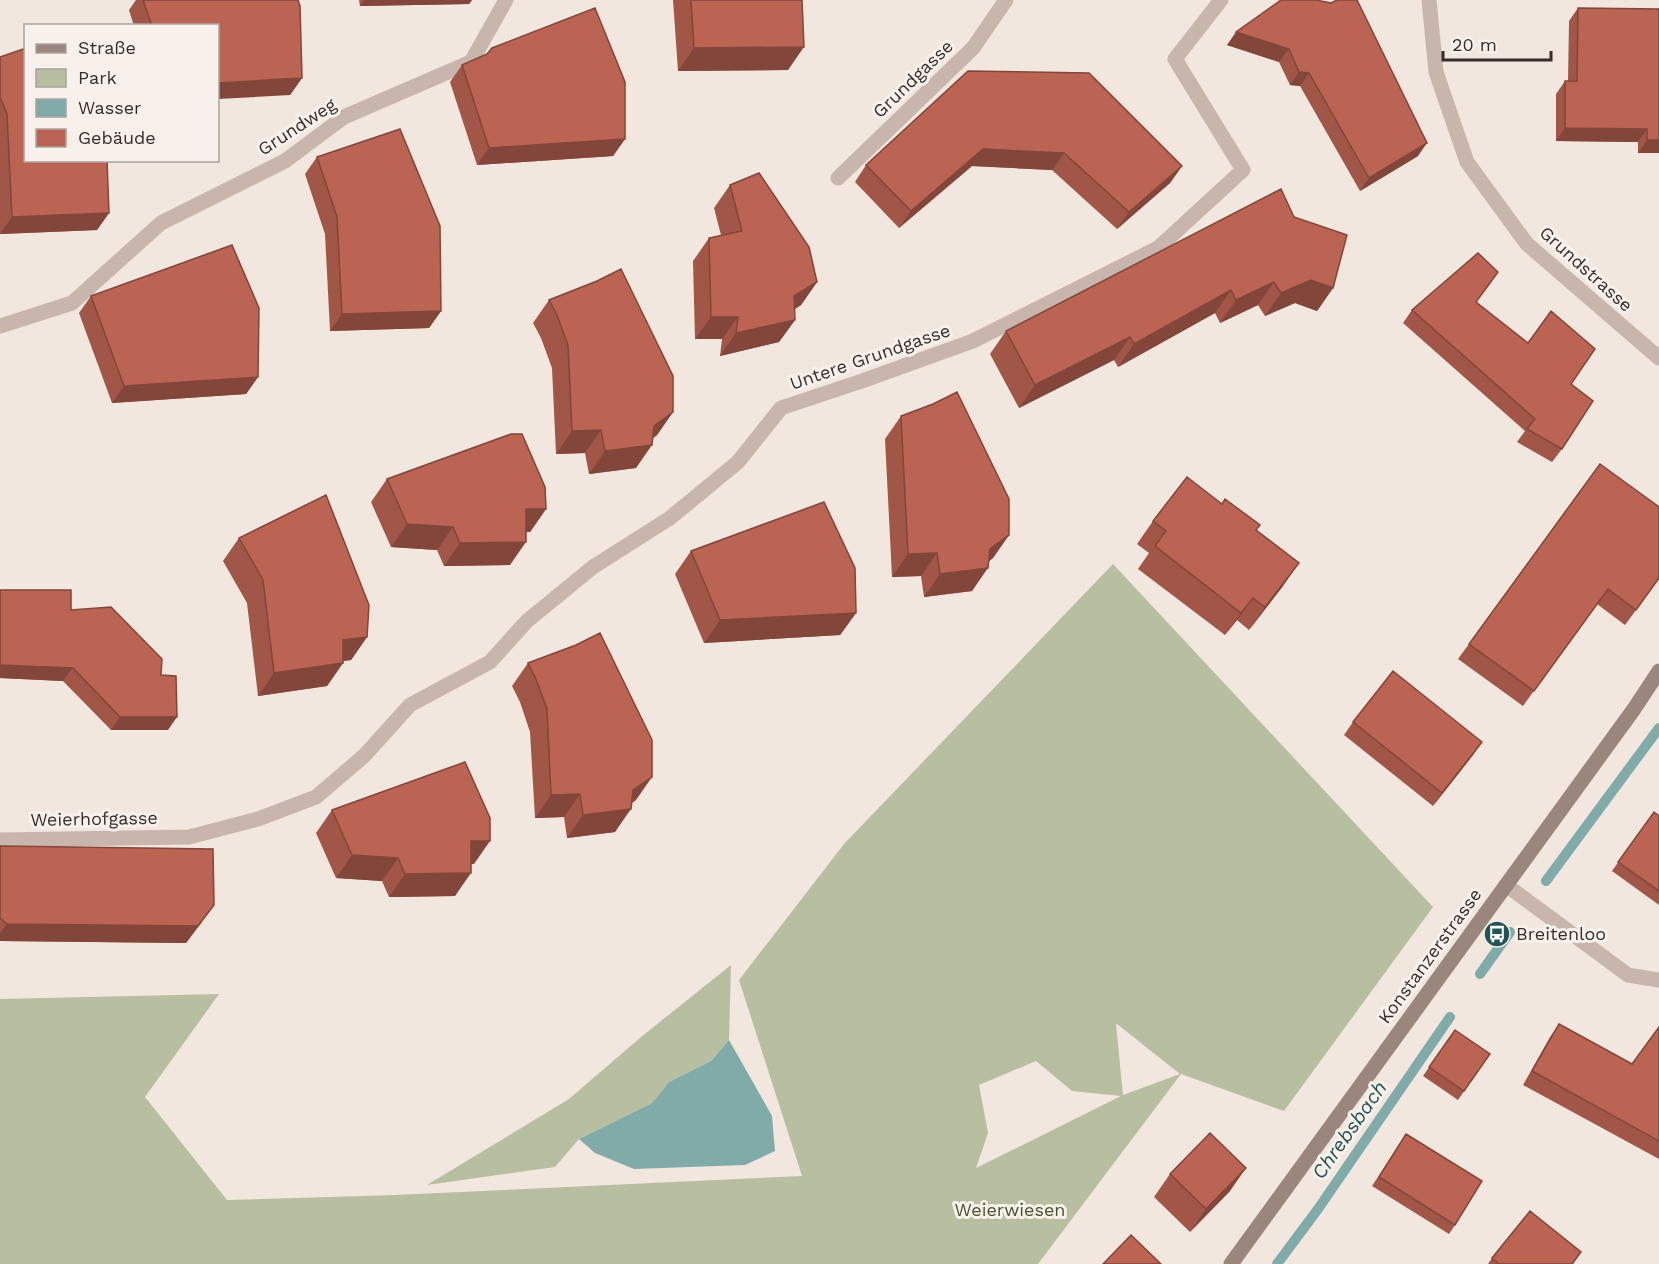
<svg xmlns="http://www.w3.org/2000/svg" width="1659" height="1264" font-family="'Work Sans',sans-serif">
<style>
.green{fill:#b7bfa0;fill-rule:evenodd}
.water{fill:#81aba9}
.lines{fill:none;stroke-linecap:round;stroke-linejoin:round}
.stream{stroke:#81aba9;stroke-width:10}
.street{stroke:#c8b6ac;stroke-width:15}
.secondary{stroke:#9b867e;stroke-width:15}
.wall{fill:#a15647}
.shaded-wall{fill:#83463a}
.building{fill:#bb6453;stroke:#83463a;stroke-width:1.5}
.labels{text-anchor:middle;stroke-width:6;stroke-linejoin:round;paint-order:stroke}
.street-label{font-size:18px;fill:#372d2a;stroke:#f8f1eb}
.poi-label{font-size:18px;fill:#372d2a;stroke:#f8f1eb;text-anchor:start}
.park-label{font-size:18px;fill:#495330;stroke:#f8f1eb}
.water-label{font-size:20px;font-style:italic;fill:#235454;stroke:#f8f1eb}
</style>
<rect width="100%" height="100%" fill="#f1e7df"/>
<!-- green -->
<path class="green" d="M1113,564L1433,907L1284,1111L1181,1074L1038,1264H0V999L219,994L145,1097L227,1200L395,1195L802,1176L739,980L844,844ZM1116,1024H1117L1180,1074L1123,1095ZM1036,1061L1072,1091L1121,1096L976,1168L988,1133L979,1085Z
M731,965L729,1040L711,1061L669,1082L652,1103L579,1139L555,1167L427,1185L569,1099L641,1037Z"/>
<!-- water -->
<path class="water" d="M729,1040L772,1116L775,1151L745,1165L634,1169L595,1153L579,1139L652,1103L669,1082L711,1061Z"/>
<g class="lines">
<!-- stream -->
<path class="stream" d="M1546,881L1659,728
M1480,974L1510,932
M1277,1264L1318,1209L1450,1017"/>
<!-- street -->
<path class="street" d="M1429,0L1436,72L1467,162L1527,244L1659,358
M838,178L973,48L1006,0
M0,326L72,303L161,223L285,161L344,117L471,62L506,0
M0,840L189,837L258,819L316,797L364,756L410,705L490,662L527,621L593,567L670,518L738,462L781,408L862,381L973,341L1158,248L1243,170L1175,59L1221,0
M1506,885L1628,975L1659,980"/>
<!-- secondary -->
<path class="secondary" d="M1231,1264L1634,709L1659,671"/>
</g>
<!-- wall -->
<path class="wall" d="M136,0H298L302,78L290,95L218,26H134L129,10Z
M359,0H472L469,4L360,6Z
M673,0H802L788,70L678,71Z
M1281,0L1418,156L1360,191L1300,86L1290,85L1279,62L1227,45Z
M1578,8L1659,9V153H1638V142L1556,141V94L1565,81H1568L1569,21Z
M0,57L109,213L97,230L0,234Z
M462,65L625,139L613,156L477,165L450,82Z
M968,71L1182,166L1170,183L1117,229L1052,170L972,166L899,228L855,182L866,165Z
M317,157L441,311L429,328L330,331L325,234L305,174Z
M730,185L817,282L801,305L795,309V320L779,342L720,356L722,339H695L693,261L709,238L721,235L714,208Z
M1294,217L1333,288L1317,311L1295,303L1265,316L1258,305L1220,323L1215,313L1118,367L1114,360L1019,408L990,354L1006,331Z
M91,296L258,377L246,394L112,403L79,313Z
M549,300L673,412L657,435L652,439L636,468L589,474L585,453L556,454L552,368L541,338L533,323Z
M1477,303L1571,384L1562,449L1552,462L1517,442L1525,431L1403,323L1412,310Z
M901,416L1009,535L993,558L988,562L972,591L924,597L921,576L892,577L885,439Z
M1600,464L1659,579L1625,625L1597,604L1523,706L1458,659Z
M387,479L546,509L530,532H526L510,565L444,566L437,550L391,547L371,502Z
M1153,521L1256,531L1283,586L1249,630L1237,620L1225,635L1138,569L1149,553L1137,544Z
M239,538L367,637L351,660L343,661V663L327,686L258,696L247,603L223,561Z
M691,551L856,613L840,635L704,643L675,574Z
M0,590L71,610L161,675L168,730H111L63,681L0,678Z
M528,663L636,800L632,803L615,832L567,838L564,817L535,818L530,732L520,702L512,686Z
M1353,722L1473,755L1433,806L1344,735Z
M332,810L474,864H471L455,896L389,897L382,881L336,878L316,833Z
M1654,812L1659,816V905L1612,871Z
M0,846L202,922L186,943L0,941Z
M1559,1024L1632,1064L1659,1027V1159L1523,1085L1550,1037Z
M1455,1030L1490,1054L1458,1100L1423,1076Z
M1406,1134L1455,1225L1449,1234L1372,1186Z
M1170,1174L1230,1191L1190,1232L1154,1197Z
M1581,1252L1573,1264H1488L1492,1258Z"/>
<!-- shaded-wall -->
<path class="shaded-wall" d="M364,0H472L469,4L360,6Z
M1236,32L1289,49L1279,62L1227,45Z
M804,47L788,70L678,71L694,48Z
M1299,72L1309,73L1300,86L1290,85Z
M302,78L290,95L218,99V83Z
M1565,128L1647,129L1638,142L1556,141Z
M625,139L613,156L477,165L489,148Z
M1647,140H1659V153H1638Z
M1427,143L1418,156L1360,191L1369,178Z
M983,149L1064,153L1052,170L972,166L899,228L911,211Z
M1182,166L1170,183L1117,229L1129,212Z
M109,213L97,230L0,234L12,217Z
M1311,280L1333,288L1317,311L1295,303L1265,316L1281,293Z
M817,282L801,305L778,319L794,296Z
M1274,282L1258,305L1220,323L1236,300Z
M1231,290L1215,313L1118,367L1134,344Z
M441,311L429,328L330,331L342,314Z
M711,317H738L722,339H695Z
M795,320L779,342L720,356L736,333Z
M1130,337L1114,360L1019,408L1035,385Z
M258,377L246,394L112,403L124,386Z
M673,412L657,435L641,447L652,445L636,468L589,474L605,451L654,426Z
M601,430L585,453L556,454L572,431Z
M526,509H546L530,532H510Z
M407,524L453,527L437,550L391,547Z
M1009,535L993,558L977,570L988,568L972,591L924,597L940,574L990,549Z
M526,542L510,565L444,566L460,543Z
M937,553L921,576L892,577L908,554Z
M1299,563L1283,586L1249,630L1265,607Z
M1253,598L1237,620L1225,635L1241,613Z
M856,613L840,635L704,643L720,620Z
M367,637L351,660L327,663L343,640Z
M343,663L327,686L258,696L274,673Z
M0,665L73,668L63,681L0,678Z
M120,717H177L168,730H111Z
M1482,742L1473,755L1433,806L1442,793Z
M652,777L636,800L621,810L631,809L615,832L567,838L583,815L633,790Z
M580,794L564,817L535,818L551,795Z
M471,841H490L474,864H455Z
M352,855L398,858L382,881L336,878Z
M471,873L455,896L389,897L405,874Z
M214,905L186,943L0,941V933L7,924Z
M1246,1168L1230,1191L1190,1232L1206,1209Z"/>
<!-- building -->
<path class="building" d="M143,0H298L300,6L302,78L218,83V26H152Z
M691,0H802L804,47L694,48Z
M1281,0H1316L1331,3L1337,0H1357L1427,143L1369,178L1309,73L1299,72L1289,49L1236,32Z
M595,8L625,82V139L489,148L462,65L487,54L492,48Z
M1578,8L1659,9V140H1647V129L1565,128V81H1577Z
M26,48V160H107L109,213L12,217L7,114L0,97V57Z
M968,71L1089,73L1182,166L1129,212L1064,153L983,149L911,211L866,165Z
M400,129L440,226L441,311L342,314L337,217L317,157Z
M759,173L809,247L817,282L794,296L795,320L736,333L738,317H711L709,238L742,231L730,185Z
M1281,189L1294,217L1347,235L1333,288L1311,280L1281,293L1274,282L1236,300L1231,290L1134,344L1130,337L1035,385L1006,331Z
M232,245L259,308L258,377L124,386L91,296Z
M1478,253L1498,272L1476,302L1528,343L1551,311L1595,349L1571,384L1593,401L1562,449L1527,429L1535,419L1412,310Z
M621,269L673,376V412L654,426L652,445L605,451L601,430L572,431L568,345L557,315L549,300L597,281Z
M957,392L1009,499V535L990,549L988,568L940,574L937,553L908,554L901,416L933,404Z
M511,434H522L545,487L546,509H526V542L460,543L453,527L407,524L387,479Z
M1600,464L1659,507V578L1636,610L1608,589L1534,691L1469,644Z
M1187,477L1222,504L1225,499L1260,525L1256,530L1299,563L1265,607L1253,598L1241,613L1155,546L1166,531L1153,521Z
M326,495L369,605L367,637L343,640V663L274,673L263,580L239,538Z
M824,502L855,568L856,613L720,620L691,551Z
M0,590H71V610L111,607L162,659L161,675L176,676L177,717H120L73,668L0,665Z
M600,633L652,740V777L633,790L631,809L583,815L580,794L551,795L547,709L536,679L528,663L576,645Z
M1393,671L1482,742L1442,793L1353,722Z
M465,762L490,818V841H471V873L405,874L398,858L352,855L332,810Z
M1654,812L1659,816V891L1618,862Z
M0,846L213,849L214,905L198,926L7,924L0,918Z
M1559,1024L1632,1064L1659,1027V1141L1532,1071Z
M1455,1030L1490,1054L1464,1091L1429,1067Z
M1210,1133L1246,1168L1206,1209L1170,1174Z
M1406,1134L1482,1181L1455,1225L1379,1177Z
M1530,1211L1581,1252L1572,1264H1499L1492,1258Z
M1131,1235L1161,1264H1103Z"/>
<!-- icons -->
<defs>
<symbol id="bus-disc" viewBox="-11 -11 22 22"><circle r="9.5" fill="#235454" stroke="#f8f1eb"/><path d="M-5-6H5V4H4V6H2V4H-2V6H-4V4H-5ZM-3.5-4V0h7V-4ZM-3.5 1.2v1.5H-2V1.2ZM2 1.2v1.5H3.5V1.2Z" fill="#fff"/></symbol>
</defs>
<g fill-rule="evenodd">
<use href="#bus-disc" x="1482" y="919" width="30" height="30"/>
</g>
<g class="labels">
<!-- street labels -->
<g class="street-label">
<text transform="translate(913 79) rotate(-44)" y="6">Grundgasse</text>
<text transform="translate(297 127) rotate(-33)" y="6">Grundweg</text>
<text transform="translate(1586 269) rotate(42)" y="6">Grundstrasse</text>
<text transform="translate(870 357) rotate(-19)" y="6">Untere Grundgasse</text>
<text transform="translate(94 819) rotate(-1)" y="6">Weierhofgasse</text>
<text transform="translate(1430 956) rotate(-54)" y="6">Konstanzerstrasse</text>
</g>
<!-- poi labels -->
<g class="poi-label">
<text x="1516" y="940">Breitenloo</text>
</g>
<!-- park labels -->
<g class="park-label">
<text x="1010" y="1216">Weierwiesen</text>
</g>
<!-- water labels -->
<g class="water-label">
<text transform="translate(1349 1130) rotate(-55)" y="7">Chrebsbach</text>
</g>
</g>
<!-- legend -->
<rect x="24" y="24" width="195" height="138" fill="#f8f1eb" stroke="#aba39e" stroke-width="1.5"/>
<rect x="36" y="44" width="30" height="9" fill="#9b867e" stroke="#aba39e" stroke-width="1.5"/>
<text x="78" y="54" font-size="18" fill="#372d2a">Straße</text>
<rect x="36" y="69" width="30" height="18" fill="#b7bfa0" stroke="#aba39e" stroke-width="1.5"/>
<text x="78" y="84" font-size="18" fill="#372d2a">Park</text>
<rect x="36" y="99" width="30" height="18" fill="#81aba9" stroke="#aba39e" stroke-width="1.5"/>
<text x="78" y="114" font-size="18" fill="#372d2a">Wasser</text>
<rect x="36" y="129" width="30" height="18" fill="#bb6453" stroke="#aba39e" stroke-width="1.5"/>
<text x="78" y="144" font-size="18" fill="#372d2a">Gebäude</text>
<!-- scale -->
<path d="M1443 51v9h108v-9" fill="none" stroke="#372d2a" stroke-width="3"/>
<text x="1452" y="51" font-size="18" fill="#372d2a" stroke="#f8f1eb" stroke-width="4.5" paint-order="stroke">20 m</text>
</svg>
